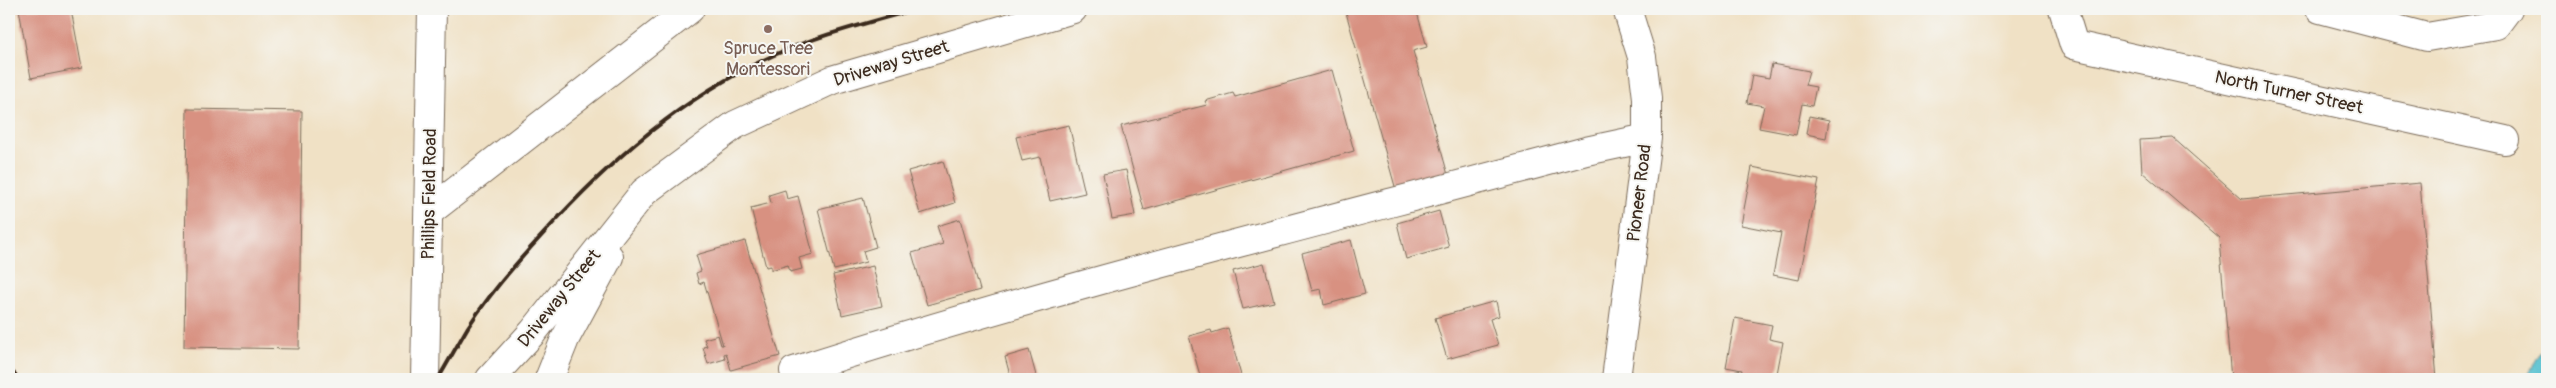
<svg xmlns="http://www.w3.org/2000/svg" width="2556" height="388" font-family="Pangolin,sans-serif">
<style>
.water{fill:#56c1d0;stroke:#487677}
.building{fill:#d89181}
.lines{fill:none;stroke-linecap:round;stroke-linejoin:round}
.minor-casing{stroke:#7a6a58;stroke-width:30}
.minor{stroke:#fff;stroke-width:28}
.rail{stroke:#3b2a1e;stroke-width:4}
.education-dot{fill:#8d6e63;stroke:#f6f6f2;stroke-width:2}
.labels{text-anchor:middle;stroke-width:4;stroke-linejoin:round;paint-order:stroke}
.education-label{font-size:18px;fill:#785e54;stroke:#f6f6f2}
.street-label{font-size:18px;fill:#3b2a1e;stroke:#f6f6f2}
</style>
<rect width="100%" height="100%" fill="#f6f6f2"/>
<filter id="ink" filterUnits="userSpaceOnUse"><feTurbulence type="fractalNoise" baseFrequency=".02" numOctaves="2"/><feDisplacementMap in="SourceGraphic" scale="10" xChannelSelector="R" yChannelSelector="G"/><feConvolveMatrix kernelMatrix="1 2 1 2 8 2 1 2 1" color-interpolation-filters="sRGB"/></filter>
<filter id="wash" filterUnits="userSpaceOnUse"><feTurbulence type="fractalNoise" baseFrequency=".0096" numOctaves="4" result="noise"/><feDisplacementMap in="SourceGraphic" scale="20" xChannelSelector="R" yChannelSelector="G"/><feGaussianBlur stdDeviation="1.12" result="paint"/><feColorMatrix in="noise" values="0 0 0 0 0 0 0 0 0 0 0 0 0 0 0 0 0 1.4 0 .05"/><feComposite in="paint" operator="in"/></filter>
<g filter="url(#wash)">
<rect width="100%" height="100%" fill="#f0e1c5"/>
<!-- water -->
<path class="water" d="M2547,340V379H2525Z"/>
<g id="blocks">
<!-- building -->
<path class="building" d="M19,9H71L82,68L31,78Z
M1345,9H1416L1427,47L1413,51L1448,175L1396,190Z
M1772,64L1809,71L1805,85L1816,87L1812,106L1802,104L1796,135L1759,128L1764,106L1747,103L1752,75L1769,78Z
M1332,70L1354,151L1144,210L1121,126L1207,105L1205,101L1233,93L1235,97Z
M187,109L302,111L299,349L184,347Z
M1809,116L1829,120L1826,138L1806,134Z
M1069,125L1085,193L1050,201L1040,157L1022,161L1016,137Z
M2173,138L2242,199L2420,183L2437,379H2231L2219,238L2142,172L2140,140Z
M943,161L955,203L920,214L908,171Z
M1752,167L1819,180L1799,280L1773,275L1781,233L1741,225Z
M1126,170L1135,215L1112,219L1103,174Z
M785,190L787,199L798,196L813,254L799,258L802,269L790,272L788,265L771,270V266L766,267L751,208L771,203L769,195Z
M863,198L876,247L863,251L866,262L834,270L818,209Z
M1439,211L1449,247L1406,259L1397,223Z
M960,219L980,290L927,305L912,253L943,244L937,226Z
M1351,240L1365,294L1324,305L1321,289L1312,291L1302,253Z
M745,241L780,356L731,370L726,353L724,354L725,359L708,364L703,347L707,346L704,339L718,335L721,345H723L704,282L699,284L696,273L701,271L696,255Z
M1264,263L1274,302L1243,309L1233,271Z
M873,266L882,306L842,315L833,275Z
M1496,301L1499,316L1490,319L1498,345L1447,359L1435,318Z
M1735,318L1772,325L1769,339L1783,342L1776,379H1740L1742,370L1726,367Z
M1228,328L1242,379H1201L1189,336L1211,330L1212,333Z
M1029,350L1037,379H1011L1005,357Z"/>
</g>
</g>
<g filter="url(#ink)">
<use href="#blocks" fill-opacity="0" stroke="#7a6a58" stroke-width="1"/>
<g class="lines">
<defs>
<path id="minor" d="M2063,9L2074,45L2505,140
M2320,9L2427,37L2496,25L2508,9
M429,212L690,9
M794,371C1055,287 1322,222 1586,151L1647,138
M425,379L432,9
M490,379L533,332L644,192L735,125L832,80L1073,9
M549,379L565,339L609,257
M1616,379L1647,138V98L1642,57L1627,9"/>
</defs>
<!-- minor casing -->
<use href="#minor" class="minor-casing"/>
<!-- minor -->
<use href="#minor" class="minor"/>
<!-- rail -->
<path class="rail" d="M9,368L19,379
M438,379C448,362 458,344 468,327C490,293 517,262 544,233C610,160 683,97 772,56C818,35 868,23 916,9"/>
</g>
</g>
<!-- markers -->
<circle class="education-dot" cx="768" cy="29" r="5"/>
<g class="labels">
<!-- education labels -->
<g class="education-label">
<text x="768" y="54">Spruce Tree<tspan x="768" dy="21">Montessori</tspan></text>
</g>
<!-- street labels -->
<g class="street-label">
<text transform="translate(891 63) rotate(-17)" y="6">Driveway Street</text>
<text transform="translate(2289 92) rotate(12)" y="6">North Turner Street</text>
<text transform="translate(1639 193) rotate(-83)" y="6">Pioneer Road</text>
<text transform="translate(429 194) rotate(-89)" y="6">Phillips Field Road</text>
<text transform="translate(559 298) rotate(-51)" y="6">Driveway Street</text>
</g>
</g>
<!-- margin -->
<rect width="2556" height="388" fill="none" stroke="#f6f6f2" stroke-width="30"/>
</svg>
